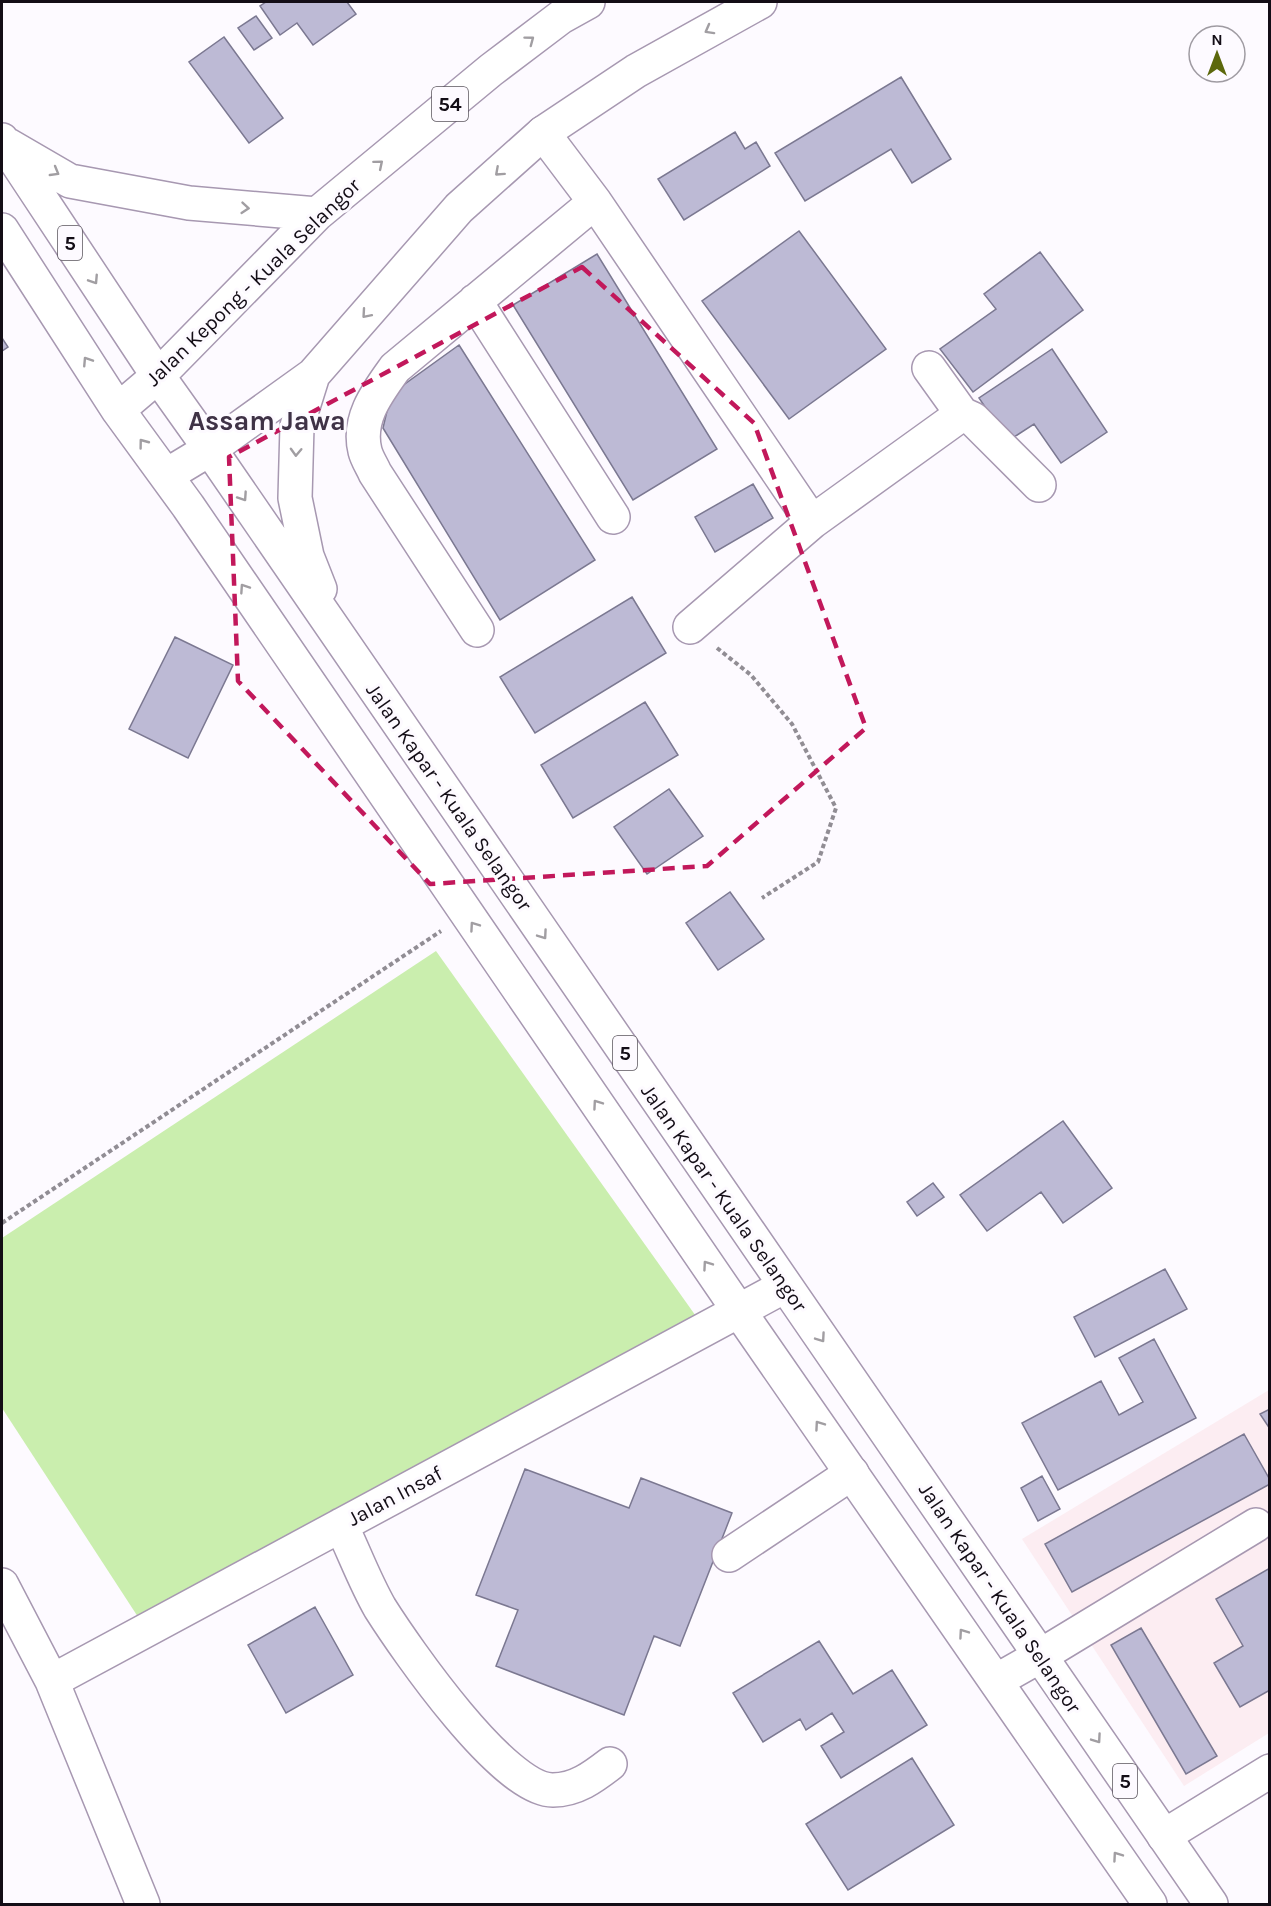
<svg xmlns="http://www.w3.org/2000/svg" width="1271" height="1906" font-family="Karla,sans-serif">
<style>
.education{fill:#fcedf2}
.green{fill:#caeeae}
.building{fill:#bdbad5;stroke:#7b7891;stroke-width:1.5}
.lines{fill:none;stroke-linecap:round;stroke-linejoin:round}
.minor-casing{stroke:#a798b1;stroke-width:36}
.highway-casing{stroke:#a798b1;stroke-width:36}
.path{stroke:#918d94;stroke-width:4;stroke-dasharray:4.5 3;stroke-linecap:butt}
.minor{stroke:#fff;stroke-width:33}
.highway{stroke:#fff;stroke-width:33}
.oneway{stroke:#a19ea2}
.marked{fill:none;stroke:#c2185b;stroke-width:4.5;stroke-dasharray:12 8;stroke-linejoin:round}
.labels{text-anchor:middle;stroke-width:6;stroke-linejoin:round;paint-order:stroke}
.shield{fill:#fdfaff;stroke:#59545c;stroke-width:1.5}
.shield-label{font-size:20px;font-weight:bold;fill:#130d16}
.street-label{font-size:21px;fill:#130d16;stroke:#fdfaff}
.district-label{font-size:27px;font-weight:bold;fill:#3f3246;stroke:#fdfaff}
</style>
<rect width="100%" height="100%" fill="#fdfaff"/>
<!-- education -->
<path class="education" d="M1269,1390V1733L1184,1786L1022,1539Z"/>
<!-- green -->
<path class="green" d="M436,951L698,1319L140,1620L2,1408V1238Z"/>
<!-- building -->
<path class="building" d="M266,2H347L356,14L313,45L297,23L280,35L260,6Z
M256,16L272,38L254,50L238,28Z
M224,37L283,118L249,143L189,62Z
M901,77L951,159L912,183L891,149L805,201L775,153Z
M735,132L745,149L756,142L770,166L684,220L658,179Z
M799,231L886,349L789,419L702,301Z
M1040,252L1083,310L973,392L940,349L996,309L984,294Z
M597,254L717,449L633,500L513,305Z
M2,338L8,347L2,351Z
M459,345L595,560L500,620L383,428L391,394Z
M1052,349L1107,432L1061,463L1034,424L1008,441L979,398Z
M753,484L773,518L715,552L695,517Z
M632,597L666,653L535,733L500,677Z
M175,637L233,665L188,758L129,729Z
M645,702L678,755L573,818L541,765Z
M669,789L703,836L647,874L614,827Z
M730,892L764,939L718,970L686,923Z
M1063,1121L1112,1188L1063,1223L1041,1192L987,1231L960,1195Z
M933,1183L944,1197L917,1216L907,1202Z
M1165,1269L1187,1309L1095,1357L1074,1317Z
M1154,1339L1196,1418L1058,1490L1022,1423L1101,1381L1119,1415L1143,1402L1119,1358Z
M1270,1409V1429L1260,1414Z
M1244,1434L1270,1480V1484L1072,1592L1045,1544Z
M525,1469L629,1508L641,1478L732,1513L680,1646L654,1636L624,1715L496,1666L518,1610L476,1595Z
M1042,1476L1060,1509L1038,1521L1021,1488Z
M1270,1568V1690L1240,1707L1214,1663L1243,1646L1216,1599Z
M315,1607L353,1675L286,1713L248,1645Z
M1141,1628L1217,1756L1186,1774L1111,1645Z
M819,1641L853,1694L892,1670L927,1725L841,1778L821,1746L844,1732L832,1713L806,1730L800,1719L763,1742L733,1693Z
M912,1758L954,1825L848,1890L806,1824Z"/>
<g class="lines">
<defs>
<path id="minor" d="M543,133L595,202L812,522
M475,301L613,517
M929,368L962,414L973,419L1039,485
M690,627L812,522L962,414
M477,630L375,473C372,466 367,459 365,451C357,419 377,393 395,368L595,202
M341,1525C354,1552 365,1582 380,1608C406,1649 504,1791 553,1790C576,1790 593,1777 610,1764
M729,1555L852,1473
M2,1585L52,1681L143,1904
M52,1681L785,1286
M996,1681L1040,1656L1256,1525
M1164,1836L1270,1771"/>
<path id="highway" d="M2,140L158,376L210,449L1211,1904
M8,145L70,181L189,203L317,214
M2,230L118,410L188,506L739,1311L1150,1904
M313,375L297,426L295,498L307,556L320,589
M118,410L158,376L317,214L491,70L561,17L588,2
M167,475L210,449L313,375L459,208L543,133L636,71L760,2"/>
</defs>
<!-- minor casing -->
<use href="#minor" class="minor-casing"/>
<!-- highway casing -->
<use href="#highway" class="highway-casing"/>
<!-- path -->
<path class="path" d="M717,648L751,675L792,724L836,808L818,862L762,898
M2,1223L441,931"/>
<!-- minor -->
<use href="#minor" class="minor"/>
<!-- highway -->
<use href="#highway" class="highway"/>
</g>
<!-- one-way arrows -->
<defs><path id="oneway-chevron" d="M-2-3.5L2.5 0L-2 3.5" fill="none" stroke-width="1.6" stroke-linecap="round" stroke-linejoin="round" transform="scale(1.5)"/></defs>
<g class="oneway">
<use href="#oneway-chevron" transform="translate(709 30) rotate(151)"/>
<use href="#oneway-chevron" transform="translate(530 40) rotate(-37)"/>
<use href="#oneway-chevron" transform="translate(379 164) rotate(-40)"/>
<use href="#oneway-chevron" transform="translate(55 172) rotate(30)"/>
<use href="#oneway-chevron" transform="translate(499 172) rotate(138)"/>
<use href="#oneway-chevron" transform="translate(245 208) rotate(5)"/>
<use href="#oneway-chevron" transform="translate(94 280) rotate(57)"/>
<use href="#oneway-chevron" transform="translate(366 314) rotate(131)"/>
<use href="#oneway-chevron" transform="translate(87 361) rotate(-123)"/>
<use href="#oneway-chevron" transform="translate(143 443) rotate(-127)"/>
<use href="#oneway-chevron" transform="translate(296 452) rotate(92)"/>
<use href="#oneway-chevron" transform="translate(243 497) rotate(56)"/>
<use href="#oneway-chevron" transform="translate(244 588) rotate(-124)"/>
<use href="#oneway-chevron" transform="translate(474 926) rotate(-125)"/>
<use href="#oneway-chevron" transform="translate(543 935) rotate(55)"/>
<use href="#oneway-chevron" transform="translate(597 1104) rotate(-125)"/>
<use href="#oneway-chevron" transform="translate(707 1265) rotate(-125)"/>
<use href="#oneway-chevron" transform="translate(821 1338) rotate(55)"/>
<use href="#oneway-chevron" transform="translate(819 1425) rotate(-125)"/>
<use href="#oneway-chevron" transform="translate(963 1633) rotate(-125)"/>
<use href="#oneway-chevron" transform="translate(1097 1739) rotate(55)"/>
<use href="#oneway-chevron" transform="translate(1117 1856) rotate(-125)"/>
</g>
<!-- marked area -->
<path class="marked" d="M582,267L754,423L866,728L707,866L430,884L238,681L229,457Z"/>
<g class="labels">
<!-- shield labels -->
<g class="shield">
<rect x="432" y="87" width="36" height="34" rx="4.5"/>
<rect x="58" y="226" width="24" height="34" rx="4.5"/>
<rect x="613" y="1036" width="24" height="34" rx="4.5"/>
<rect x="1113" y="1764" width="24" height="34" rx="4.5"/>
</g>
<g class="shield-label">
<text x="450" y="111">54</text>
<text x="70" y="250">5</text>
<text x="625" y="1060">5</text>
<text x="1125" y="1788">5</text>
</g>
<!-- street labels -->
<g class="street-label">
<text transform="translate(253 282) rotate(-44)" y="7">Jalan Kepong - Kuala Selangor</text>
<text transform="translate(449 797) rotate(55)" y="7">Jalan Kapar - Kuala Selangor</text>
<text transform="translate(724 1198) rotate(55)" y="7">Jalan Kapar - Kuala Selangor</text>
<text transform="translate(395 1496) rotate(-28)" y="7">Jalan Insaf</text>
<text transform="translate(1000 1598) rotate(56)" y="7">Jalan Kapar - Kuala Selangor</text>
</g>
<!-- district labels -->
<g class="district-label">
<text x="267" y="430">Assam Jawa</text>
</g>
</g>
<!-- border -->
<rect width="1271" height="1906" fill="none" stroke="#130d16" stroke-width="6"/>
<!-- north arrow -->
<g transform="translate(1217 54)"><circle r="28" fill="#fdfaff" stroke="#9f9ba2" stroke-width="1.5"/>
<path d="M0-4.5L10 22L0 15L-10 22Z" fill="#5c680c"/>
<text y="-9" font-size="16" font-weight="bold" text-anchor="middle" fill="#130d16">N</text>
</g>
</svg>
